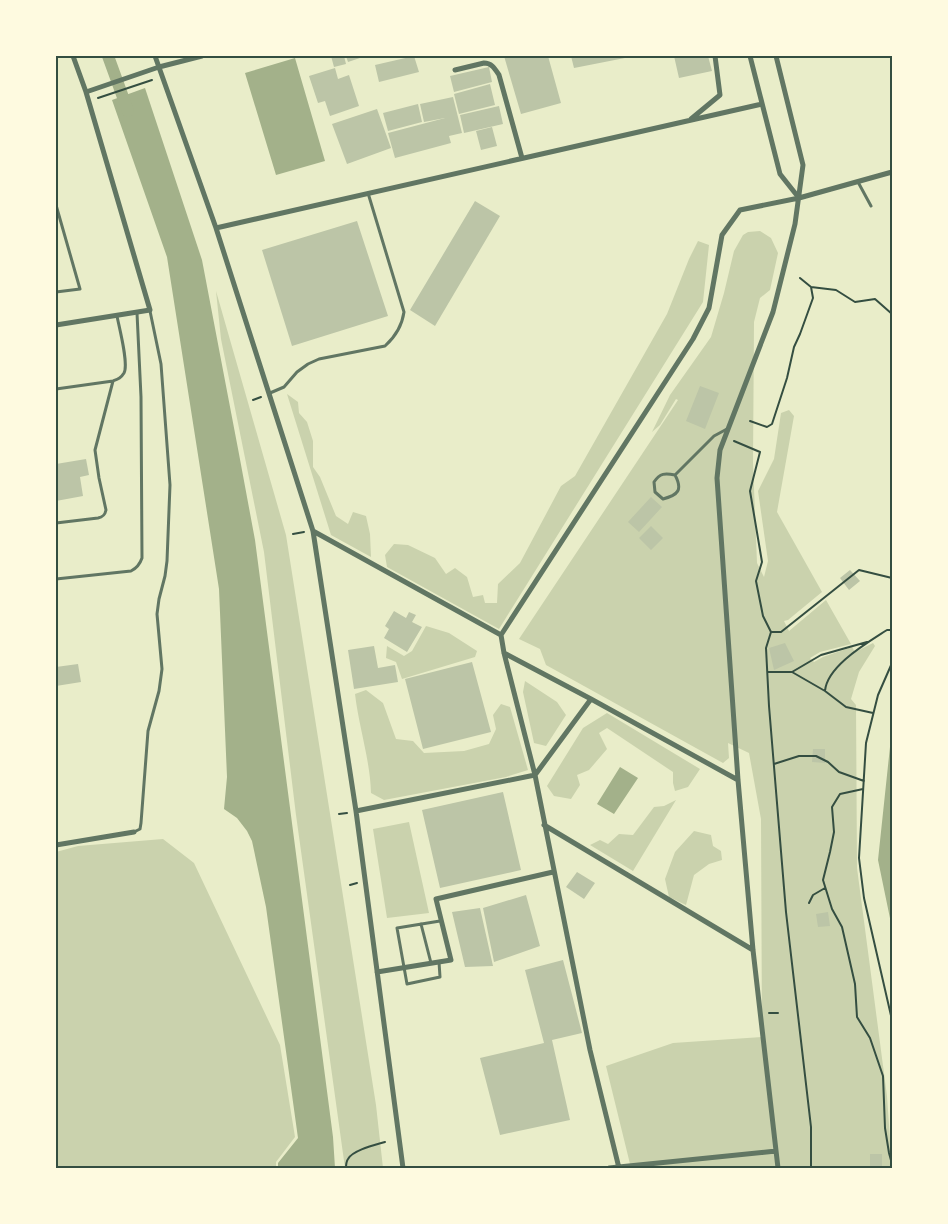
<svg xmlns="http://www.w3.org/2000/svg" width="948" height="1224" font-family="'Open Sans',sans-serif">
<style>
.green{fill:#cad2ad}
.water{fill:#a3b18a}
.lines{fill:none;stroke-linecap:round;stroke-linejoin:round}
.canal{stroke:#a3b18a;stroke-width:12}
.building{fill:#bcc5a7}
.path{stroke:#344e41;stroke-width:2}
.service{stroke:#617663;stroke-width:3}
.minor{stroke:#617663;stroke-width:5}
.neatline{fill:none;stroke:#344e41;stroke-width:2}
</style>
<rect width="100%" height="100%" fill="#e9edc9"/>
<!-- green -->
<path class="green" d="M760,231L771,238L778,253L770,290L760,298L754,322L753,463L757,563L764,577L768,561L758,491L774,459L781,413L789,410L794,416L777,512L822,592L788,620L784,621L789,631L826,600L851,644L820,652L810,658L814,662L823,657L852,647L855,652L873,643L875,646L859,672L851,699L856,705L857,868L887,1096L892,1168H631L606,1066L673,1043L762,1037L761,819L749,753L728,743L729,758L723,763L546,665L540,649L519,639L678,400L676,399L660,425L652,432L670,395L711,337L724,293L734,251L743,235L748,232Z
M698,241L709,245L703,302L499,629L387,567L385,555L394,544L408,545L435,558L446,574L455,568L467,577L473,597L483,595L485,603H497L498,584L520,563L561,486L575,476L667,314L689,259Z
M216,291L286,535L376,1105L383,1168H345L296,815L264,552L221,339Z
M287,394L298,402L299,413L307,422L313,441V467L320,477L336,516L348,524L353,512L366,516L370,534L371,557L331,535Z
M426,626L449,633L477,651L475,657L402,679L396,662L386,658L387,646L404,656L412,651Z
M525,681L557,702L566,715L546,746L534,743L523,692Z
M366,690L383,703L396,739L413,741L424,753L464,751L489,744L496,729L493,715L501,704L510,707L528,770L506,777L384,800L371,793C370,759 359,728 355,694Z
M607,713L700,769L688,787L675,791L673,783V772L607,728L599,733L607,749L589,770L577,775L580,785L571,799L554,796L547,786L583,728Z
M676,800L633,871L590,845L600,840L608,844L619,834L633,835L654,807L664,806Z
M409,822L429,913L387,918L373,829Z
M694,831L711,835L713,846L721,851L722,860L709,864L694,875L686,905L669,897L665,879L675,852Z
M163,839L194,863L280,1045L295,1137L276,1162V1168H56V852L78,846Z"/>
<!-- water -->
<path class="water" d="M295,58L325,161L276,175L245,73Z
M145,88L202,260L239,454L255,540L333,1137L335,1168H278V1163L298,1138L266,907L252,841L247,831L237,818L224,809L227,777L219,589L167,257L112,100Z
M892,728V928L878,860Z
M620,767L638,778L614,814L597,804Z"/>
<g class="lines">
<!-- canal -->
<path class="canal" d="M108,56L128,111"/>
</g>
<!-- building -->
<path class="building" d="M331,56H344L346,64L334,67Z
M346,56H366L348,62Z
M414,56L419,72L379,82L375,65Z
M504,56H548L561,103L521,114Z
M571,56H630V57L574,68Z
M674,56H708L712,71L679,78Z
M489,67L492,82L454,92L450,76Z
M335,68L338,79L349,75L359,106L330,116L325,101L318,103L309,76Z
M490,84L495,105L459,114L454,94Z
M453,97L462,133L449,136L451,143L395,158L388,133L445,118L424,122L420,104Z
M418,104L422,122L388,131L383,113Z
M499,106L503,124L464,133L460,115Z
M377,109L391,148L347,164L332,124Z
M492,127L497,146L481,150L476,131Z
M475,201L500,216L435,326L410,310Z
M357,221L388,316L292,346L262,250Z
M700,386L719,393L705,429L686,421Z
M86,459L89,475L80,477L83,496L56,501V464Z
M651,497L662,507L639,532L628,522Z
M651,526L663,538L651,550L639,538Z
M850,570L860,581L849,590L840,578Z
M394,611L406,618L409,612L416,615L412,622L422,627L407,652L384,638L389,629L385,626Z
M785,643L794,661L774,670L769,648Z
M374,646L378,668L395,665L398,682L354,689L348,650Z
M472,662L491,732L423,749L405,679Z
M78,664L81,682L56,686V667Z
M813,749H825V763L812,762Z
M503,792L521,870L440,888L422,810Z
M577,872L595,883L584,899L566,887Z
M526,895L540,946L494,962L483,908Z
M480,908L493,966L465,967L452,912Z
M828,912L830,926L818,927L816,914Z
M563,960L582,1033L552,1040L570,1120L500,1135L480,1058L544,1043L525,970Z
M870,1154H882V1168L870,1167Z"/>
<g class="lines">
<!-- path -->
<path class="path" d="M98,98L152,80
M800,278L811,287L836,290L855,302L875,299L892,314
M253,400L261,397
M750,421L767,427L772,424L787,378L794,347L800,334L813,298L811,287
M734,441L760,452L750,491L762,562L756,581L763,616L771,632H781L859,570L892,578
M293,534L304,532
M771,632L766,648L769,706L786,912L811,1127V1168
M892,663L878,695L866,743L859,858L864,898L892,1020
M768,672H792L825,691
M792,672L821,655L867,642
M873,713L846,707L825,691C827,666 867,643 887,630H892
M774,764L799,756H816L828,762L839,772L864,781
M863,789L840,794L832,807L834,832L830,852L823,880L832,909L842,927L855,984L857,1017L870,1038L883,1076L885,1128L889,1153L892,1164
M339,814L347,813
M350,885L357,883
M809,903L813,895L825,888
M769,1013H778
M346,1168C346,1165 346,1162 348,1159C353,1150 375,1145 385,1142
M839,1168H853"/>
<!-- service -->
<path class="service" d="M858,182L871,206
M56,205L80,289L56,292
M56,389L113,381C118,379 121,378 124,373C129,364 119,327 117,316
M270,393L284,387L297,372L308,364L319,359L385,346C395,337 402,326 404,312L368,193
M675,475C683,490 678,495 663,499L655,492L654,482C660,473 665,473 675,475L714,436L727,429
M56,523L98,518C103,517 105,515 106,510L99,478L95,450L113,381
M56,579L131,571C137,568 140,564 142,558L141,397L137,313
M56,631V645
M134,832L140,829L141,823L148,731L159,691L162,669L157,614L159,599L165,576L167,561L170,485L161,364L150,311
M421,924L431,963
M439,962L440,977L407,984L397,928L440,921"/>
<!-- minor -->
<path class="minor" d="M155,56L216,228L313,531L356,811L403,1168
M750,56L780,174L799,198
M776,56L803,165L795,224L773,312L720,450L717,478L738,780L753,950L778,1168
M455,70L484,63C492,63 495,69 499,75L522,158
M86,92L159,67L202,56
M691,119L720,95L715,56
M216,228L762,104
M56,325L150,310L86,92L73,56
M313,531L501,635
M504,653L591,699L738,780
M356,811L535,775L591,699
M544,825L753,950
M56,845L134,832
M377,972L451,960L436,899L553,872
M609,1168L776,1151
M619,1168L590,1050L535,775L504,653L501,635L693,339L709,308L722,235L740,210L799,198L892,172"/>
</g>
<!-- border -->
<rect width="948" height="1224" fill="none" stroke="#fefae0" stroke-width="114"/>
<rect x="57" y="57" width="834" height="1110" class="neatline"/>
</svg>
